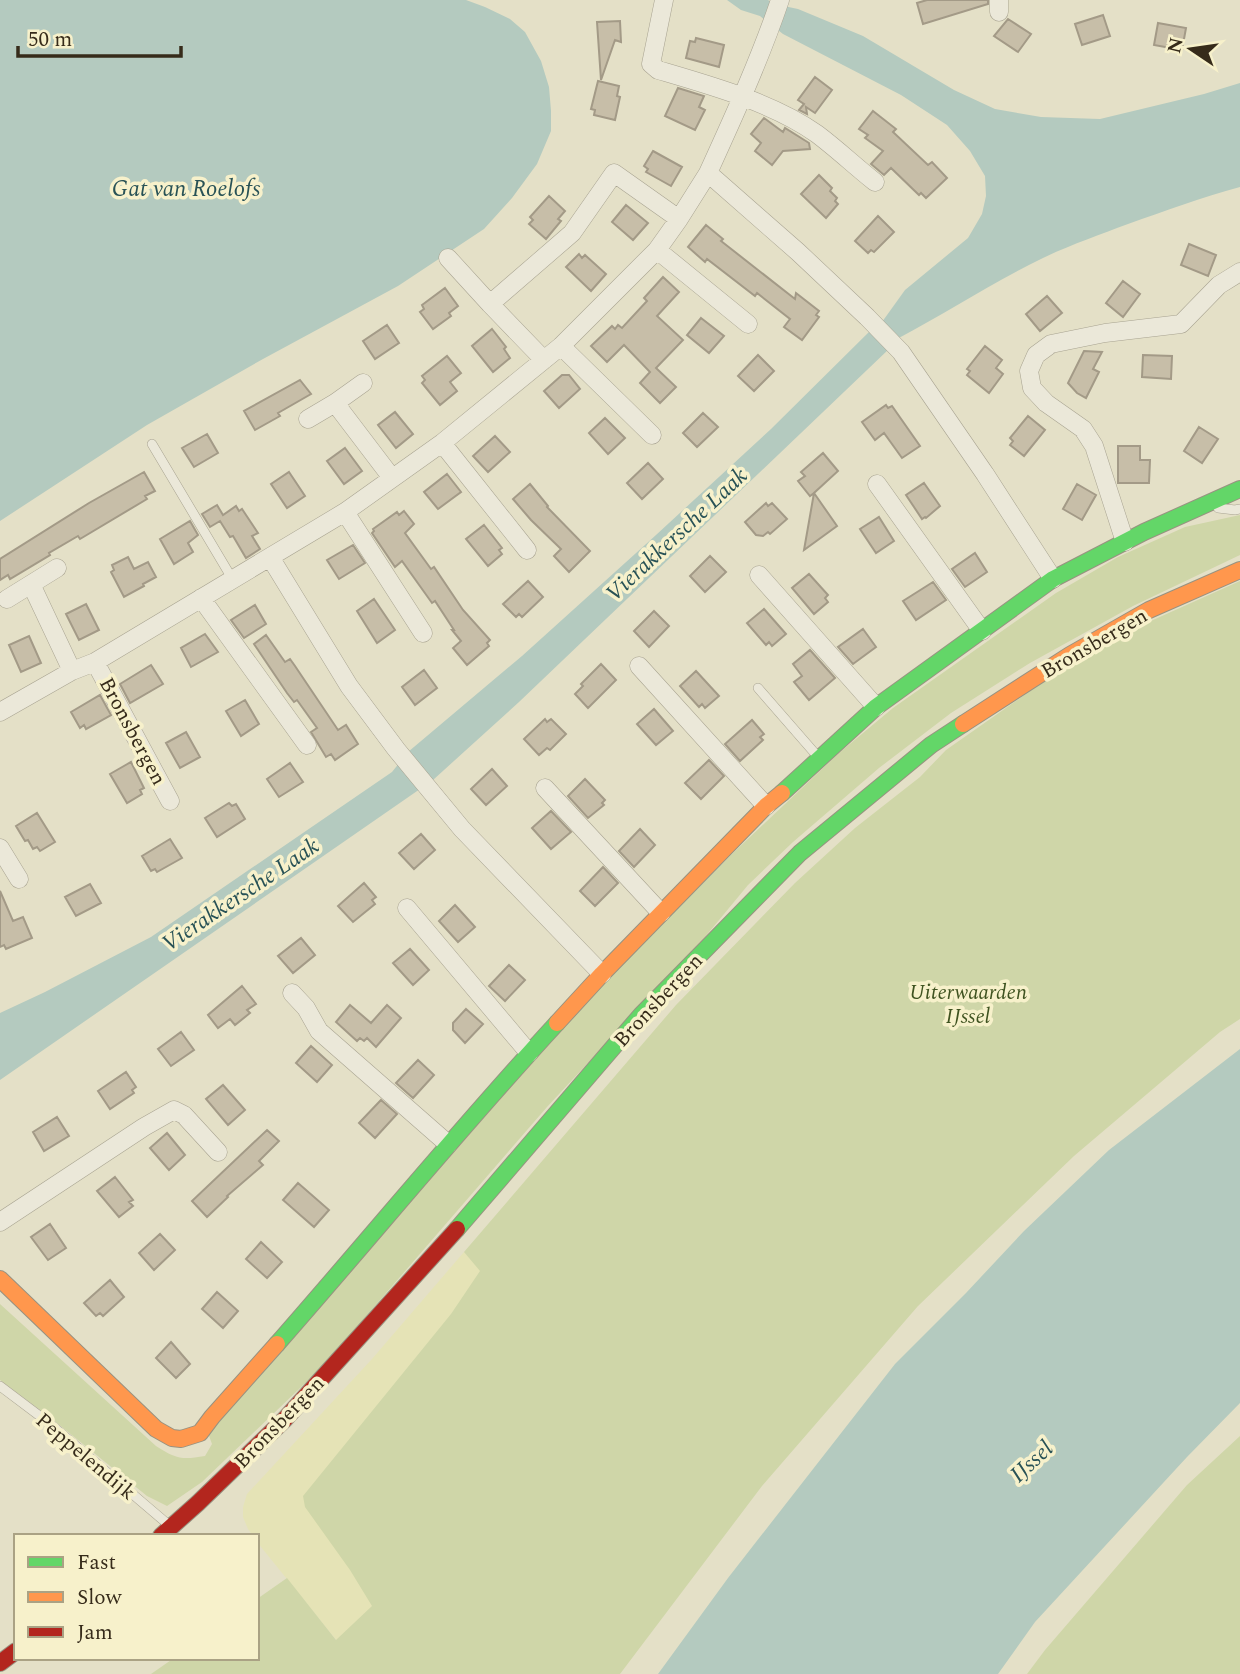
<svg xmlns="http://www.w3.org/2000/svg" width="1240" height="1674" font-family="Spectral,serif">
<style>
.farmland{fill:#e5e3b6}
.green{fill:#cfd6a8}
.water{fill:#b4cabf}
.building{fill:#c7bea8;stroke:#a39a87;stroke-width:2}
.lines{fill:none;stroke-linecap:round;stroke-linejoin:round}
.lane-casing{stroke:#a8a391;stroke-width:10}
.street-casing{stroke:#a8a391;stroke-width:19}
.fast-casing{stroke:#989281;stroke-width:18}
.slow-casing{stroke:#989281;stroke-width:18}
.jam-casing{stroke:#989281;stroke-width:18}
.lane{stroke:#ebe8d9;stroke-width:9}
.street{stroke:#ebe8d9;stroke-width:18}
.fast{stroke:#63d668;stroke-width:16}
.slow{stroke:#ff974d;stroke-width:16}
.jam{stroke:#b3261e;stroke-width:16}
.labels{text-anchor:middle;stroke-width:7;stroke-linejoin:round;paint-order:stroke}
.street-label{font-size:21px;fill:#362b1a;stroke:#f7f1cb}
.park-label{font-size:21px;font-style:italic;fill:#3f5320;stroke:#f7f1cb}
.water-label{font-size:23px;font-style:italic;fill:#285256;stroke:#f7f1cb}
</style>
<rect width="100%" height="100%" fill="#e4e0c7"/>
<!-- farmland -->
<path class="farmland" d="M464,1252L563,1358L608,1674L337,1641L257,1542V1536H253L248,1529L243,1517V1507L247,1494L372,1359Z"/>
<!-- green -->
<path class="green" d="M1240,515V555L1133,606L1030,663L951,713L879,768L793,842L748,885L705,937L547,1107L323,1366L202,1482L167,1506L147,1496L52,1419L0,1380V1304L156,1446C176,1459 182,1460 205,1456L212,1444L208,1433L584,1003L731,855L839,753L893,708L1056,593L1118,557L1185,527Z
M1240,581V1019L1220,1032L1074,1156L918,1306L762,1486L620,1674H151L174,1658H257V1599L287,1578L336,1640L372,1606L350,1570L305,1507L303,1496L451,1314L480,1271L464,1252L676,1005L795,883L855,828L920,777L946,750L1043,682L1153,620Z
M1240,1436V1674H1027L1045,1650L1187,1485Z"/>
<!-- water -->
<path class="water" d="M0,0H466L485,7L510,19L525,32L541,61L549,87L551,111V131L537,164L512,198L484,229L398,286L263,359L147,425L0,521Z
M727,0H768L774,4L798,9L863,36L954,90L995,109L1041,117L1100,119L1204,94L1240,83V187C1202,197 1165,211 1128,224C1099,235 1070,245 1043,258C993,282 946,313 897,339L882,322L905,290L968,238L982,214L986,196L985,176L970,151L947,125L901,95L783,34L760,16L741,10Z
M872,329L889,349L519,702L433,780L0,1080V1013L45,992L151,937L392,772L408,752L522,656L656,535L771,429Z
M1240,1049V1403L1187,1457L1035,1622L998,1674H658L728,1578L895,1364L966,1293L1024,1231L1109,1150Z"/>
<!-- building -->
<path class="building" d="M927,0H988V4L923,24L917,3Z
M1103,15L1110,36L1082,45L1075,24Z
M1008,19L1031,34L1018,52L994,36Z
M620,21L621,42L615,40L601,80L597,22Z
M1158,23L1186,28L1182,50L1154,45Z
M696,38L724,45L719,67L686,58L690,41L695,42Z
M815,77L832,90L815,113L806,107L807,114L799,110L804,104L798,100Z
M598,81L619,86L617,96L620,97L615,120L594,115L595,110L591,109Z
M678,88L704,96L699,107L705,110L695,130L665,116Z
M873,111L896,129L893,132L928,165L932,162L947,178L926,198L921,193L919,195L891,168L884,175L871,164L883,151L865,138L868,135L859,129Z
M764,118L783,132L785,128L809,143L810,149L783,151L772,165L755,151L761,143L751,134Z
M653,151L682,167L671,186L646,172L648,169L644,166Z
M819,175L832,188L830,191L837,198L835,201L838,204L826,218L801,194Z
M549,196L565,211L558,219L561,221L546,239L529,224L533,220L530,217Z
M626,205L648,223L633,240L612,222Z
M878,216L894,232L874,252L871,250L868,253L855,241Z
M706,225L723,239L721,241L795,299L796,293L819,311L816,315L819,317L802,340L784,327L790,319L757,293L755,296L707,259L705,262L688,247Z
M1189,244L1216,255L1208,276L1181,265Z
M579,254L582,258L585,255L606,274L591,291L566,267Z
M663,277L679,292L657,316L683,340L656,368L676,387L660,403L640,383L650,372L624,345L607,362L591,346L612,326L615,329L618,325L622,328L647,301L644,298Z
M1123,281L1140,294L1123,317L1106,303Z
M445,288L458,306L449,313L451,316L433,329L420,312L424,309L422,305Z
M1047,296L1062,313L1040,331L1026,314Z
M701,318L724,336L709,353L687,335Z
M387,325L399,343L375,359L363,341Z
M492,329L506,347L504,349L510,358L493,372L472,346Z
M985,346L1002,360L996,368L1003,374L989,393L967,375L970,371L967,369Z
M1084,351L1102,352L1093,369L1099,372L1086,398L1077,393L1068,383Z
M758,355L774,371L754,391L738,376Z
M1143,355L1172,356L1171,379L1142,377Z
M447,356L461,373L450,382L457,391L440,405L422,383L425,380L422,376Z
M562,375H569L580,389L559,408L544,391Z
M300,380L311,394L278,413L280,416L255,430L244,411Z
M886,405L888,408L892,406L920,446L902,458L884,433L875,440L862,422Z
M395,412L413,434L396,448L378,425Z
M703,413L718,427L697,447L683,433Z
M1028,416L1045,430L1024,456L1010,445L1013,441L1010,438Z
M605,418L625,438L608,454L589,433Z
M1199,427L1218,439L1202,463L1184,451Z
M207,434L218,453L194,467L182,448Z
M495,436L510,452L488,472L473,456Z
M1118,446H1140V460H1150L1149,483H1118Z
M345,448L362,471L344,484L327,461Z
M823,453L838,471L814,493L837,526L804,550L814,493L810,496L798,481L805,476L801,472Z
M648,463L663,479L642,499L627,483Z
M144,472L155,491L145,496L147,499L80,539L78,536L49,553L50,555L10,579L8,575L0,580V559L89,503Z
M289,472L305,496L287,508L271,484Z
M447,474L461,492L438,509L424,492Z
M924,483L940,506L926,518L925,517L922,519L906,495Z
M530,484L548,506L547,507L590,551L569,572L554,556L561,549L531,520L513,499Z
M1077,484L1096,495L1082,520L1063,509Z
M766,503L768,506L772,503L787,519L770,534L768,532L763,536L756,535L745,522Z
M217,505L223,515L236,506L239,511L242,509L258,533L252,536L260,549L246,558L233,536L230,537L220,521L210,527L202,514Z
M404,511L414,524L405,533L431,569L434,567L463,610L490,640L487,643L489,646L467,665L453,648L461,641L452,630H454L435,601L432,603L402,561L395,567L372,533L374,531L373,529L397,512L399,515Z
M879,517L894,541L876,553L860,529Z
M190,521L198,535L188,543L193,552L174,564L160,539Z
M484,525L502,548L499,550L502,554L488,566L466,539Z
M353,545L365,563L339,579L327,560Z
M975,553L987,572L965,587L952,569Z
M710,556L726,572L705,592L690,576Z
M128,557L134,569L148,562L156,577L143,584L144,586L124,597L111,572L114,570L112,565Z
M809,574L828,595L825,598L828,602L814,614L792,588Z
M528,581L543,597L522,617L519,614L516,617L503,604Z
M933,582L946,600L916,620L903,601Z
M374,599L395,630L377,643L357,611Z
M86,604L99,630L79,640L66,614Z
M255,605L266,624L244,638L231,620Z
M764,609L786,634L772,646L769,642L766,645L747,623Z
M654,611L669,626L649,647L634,631Z
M863,629L876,647L853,664L838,647Z
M205,634L218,652L191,667L181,648Z
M266,635L285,662L290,659L295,666L338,730L346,725L358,744L335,760L331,754L326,757L311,732L317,728L297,700L294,702L287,693L254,644Z
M29,636L41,663L21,672L9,645Z
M810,650L835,678L809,700L794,682L802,676L793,664Z
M601,664L616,680L588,708L575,694L583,686L581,684Z
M151,665L163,684L130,703L120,684Z
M424,670L437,688L415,705L402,687Z
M696,671L719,696L705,708L702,704L699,707L680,686Z
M100,695L111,715L86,729L84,725L80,728L71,712Z
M245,700L259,724L241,736L226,711Z
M654,709L673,731L656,745L637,724Z
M545,719L547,722L551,719L566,734L550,750L547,748L539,755L524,739Z
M752,720L764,734L760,737L763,740L740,761L725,744Z
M186,732L200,757L180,768L166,743Z
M709,760L724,776L701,799L685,783Z
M131,762L144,788L140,790L142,794L127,803L110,774Z
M290,763L303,782L279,797L267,779Z
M492,769L507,786L486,805L471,789Z
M585,779L605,800L602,803L604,805L588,818L568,796Z
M229,803L232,806L236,804L245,819L217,837L205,818Z
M551,811L571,832L551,849L532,828Z
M37,813L55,842L40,851L37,847L33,849L28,840L25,841L16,826Z
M640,829L655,845L634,867L619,851Z
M421,834L435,850L414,869L399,853Z
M170,839L182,858L157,872L155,869L151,871L142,856Z
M603,867L618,883L595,906L580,891Z
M364,883L376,897L372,900L375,904L353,922L338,906Z
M90,884L101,903L76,916L65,897Z
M0,891L13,921L23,917L32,938L6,949L4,945L0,947Z
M455,905L475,927L458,942L439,921Z
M301,938L315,955L293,973L278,956Z
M410,949L429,970L413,985L393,963Z
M509,965L525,980L505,1001L489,986Z
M242,986L256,1004L247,1010L250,1013L235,1025L230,1019L218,1028L208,1015Z
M350,1005L371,1023L387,1005L401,1018L376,1047L367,1038L364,1041L360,1038L357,1041L336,1022Z
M466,1009L483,1024L465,1043L453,1030V1023Z
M181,1032L194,1050L171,1066L158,1049Z
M311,1046L332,1065L317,1082L296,1063Z
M418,1060L434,1075L413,1098L396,1083Z
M126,1072L136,1087L132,1090L134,1093L110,1109L98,1091Z
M223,1085L245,1110L228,1125L206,1099Z
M381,1100L397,1114L375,1138L359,1123Z
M57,1117L69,1136L44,1151L33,1132Z
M267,1130L279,1141L259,1161L263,1165L227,1196L228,1197L207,1217L192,1201Z
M167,1133L185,1155L169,1170L150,1148Z
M115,1177L133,1200L129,1202L133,1206L119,1217L97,1191Z
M298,1183L329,1210L314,1227L283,1200Z
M50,1224L66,1248L48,1260L31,1237Z
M160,1234L175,1250L154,1270L139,1253Z
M261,1242L282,1262L267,1278L246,1259Z
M110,1280L124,1297L103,1316L100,1313L96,1316L84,1303Z
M217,1292L238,1311L223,1328L202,1309Z
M171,1342L190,1364L176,1378L156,1358Z"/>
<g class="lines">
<defs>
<path id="lane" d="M152,444L233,580
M1218,508L1235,510L1240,509
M758,688L819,758
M0,1386L49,1423L170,1526"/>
<path id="street" d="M664,0L651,64L658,70C709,85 774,103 817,134C837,149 856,167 875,182
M999,0V12
M708,173C734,116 760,59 780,0
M657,250L748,324
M448,258L490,304L544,360
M490,304L572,233L614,173L679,219
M561,346L652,435
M335,403L392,478
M308,419L335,403L363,383
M442,443L527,550
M877,484L982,631
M345,512L423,633
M1125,542L1094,446L1083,429L1046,403L1032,388L1029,371L1036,355L1051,344L1105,333L1181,324L1219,285L1240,272
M270,557L349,686L396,749L462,829L602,974
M759,575L876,707
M31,584L72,671
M201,598L307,745
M7,599L57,568
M95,662L170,801
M639,666L766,806
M0,712L72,671L95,662L345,512L442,443L561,346L657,250L679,219L708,173L798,252L867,317L901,352L985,474L1053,579
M545,788L661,913
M0,848L19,879
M407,908L529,1053
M292,993L306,1008L319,1031L448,1144
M0,1222L144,1127L174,1110L184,1115L218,1152"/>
<path id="fast" d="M782,793L876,707L1053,579L1144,532L1240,489
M457,1229L641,1015L800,853L931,745L963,724
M277,1344C371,1237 461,1127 557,1023"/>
<path id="slow" d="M963,724L1070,655L1149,610L1240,570
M557,1023L602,974L766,806L782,793
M0,1279L156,1429L172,1438L181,1439L200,1433L212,1417L277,1344"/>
<path id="jam" d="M161,1536L198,1503L285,1419L457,1229
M0,1663L16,1651"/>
</defs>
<!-- lane casing -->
<use href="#lane" class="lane-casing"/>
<!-- street casing -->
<use href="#street" class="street-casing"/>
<!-- fast casing -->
<use href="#fast" class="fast-casing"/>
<!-- slow casing -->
<use href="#slow" class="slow-casing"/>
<!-- jam casing -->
<use href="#jam" class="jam-casing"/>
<!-- lane -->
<use href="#lane" class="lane"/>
<!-- street -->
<use href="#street" class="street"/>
<!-- fast -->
<use href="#fast" class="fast"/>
<!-- slow -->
<use href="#slow" class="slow"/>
<!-- jam -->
<use href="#jam" class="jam"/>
</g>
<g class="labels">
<!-- street labels -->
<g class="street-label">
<text transform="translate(1094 643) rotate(-30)" y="7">Bronsbergen</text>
<text transform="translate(133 731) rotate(62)" y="7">Bronsbergen</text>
<text transform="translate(658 1000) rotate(-47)" y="7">Bronsbergen</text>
<text transform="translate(279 1422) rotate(-46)" y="7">Bronsbergen</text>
<text transform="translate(86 1456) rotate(40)" y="7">Peppelendijk</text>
</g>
<!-- park labels -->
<g class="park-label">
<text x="968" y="999">Uiterwaarden<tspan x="968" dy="24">IJssel</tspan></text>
</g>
<!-- water labels -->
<g class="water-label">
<text x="186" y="196">Gat van Roelofs</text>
<text transform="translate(676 534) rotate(-43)" y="8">Vierakkersche Laak</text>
<text transform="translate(240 894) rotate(-34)" y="8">Vierakkersche Laak</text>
<text transform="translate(1031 1461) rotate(-43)" y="8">IJssel</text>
</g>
</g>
<!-- legend -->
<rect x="14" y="1534" width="245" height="126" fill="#f7f1cb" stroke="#aaa284" stroke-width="2"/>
<rect x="28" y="1557" width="35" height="10" fill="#63d668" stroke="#aaa284" stroke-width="2"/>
<text x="77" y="1569" font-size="21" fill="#362b1a">Fast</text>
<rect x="28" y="1592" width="35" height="10" fill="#ff974d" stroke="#aaa284" stroke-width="2"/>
<text x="77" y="1604" font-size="21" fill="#362b1a">Slow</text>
<rect x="28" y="1627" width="35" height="10" fill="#b3261e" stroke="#aaa284" stroke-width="2"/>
<text x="77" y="1639" font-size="21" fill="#362b1a">Jam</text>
<!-- north arrow -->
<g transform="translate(1191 49) rotate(283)" stroke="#f7f1cb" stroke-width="5" paint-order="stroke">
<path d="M0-5L12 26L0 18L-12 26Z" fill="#362b1a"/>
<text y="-10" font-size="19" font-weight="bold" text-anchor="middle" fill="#362b1a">N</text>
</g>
<!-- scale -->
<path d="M18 46v10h163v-10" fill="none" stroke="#362b1a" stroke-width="3.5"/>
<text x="28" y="46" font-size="21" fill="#362b1a" stroke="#f7f1cb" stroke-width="5" paint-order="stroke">50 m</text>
</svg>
